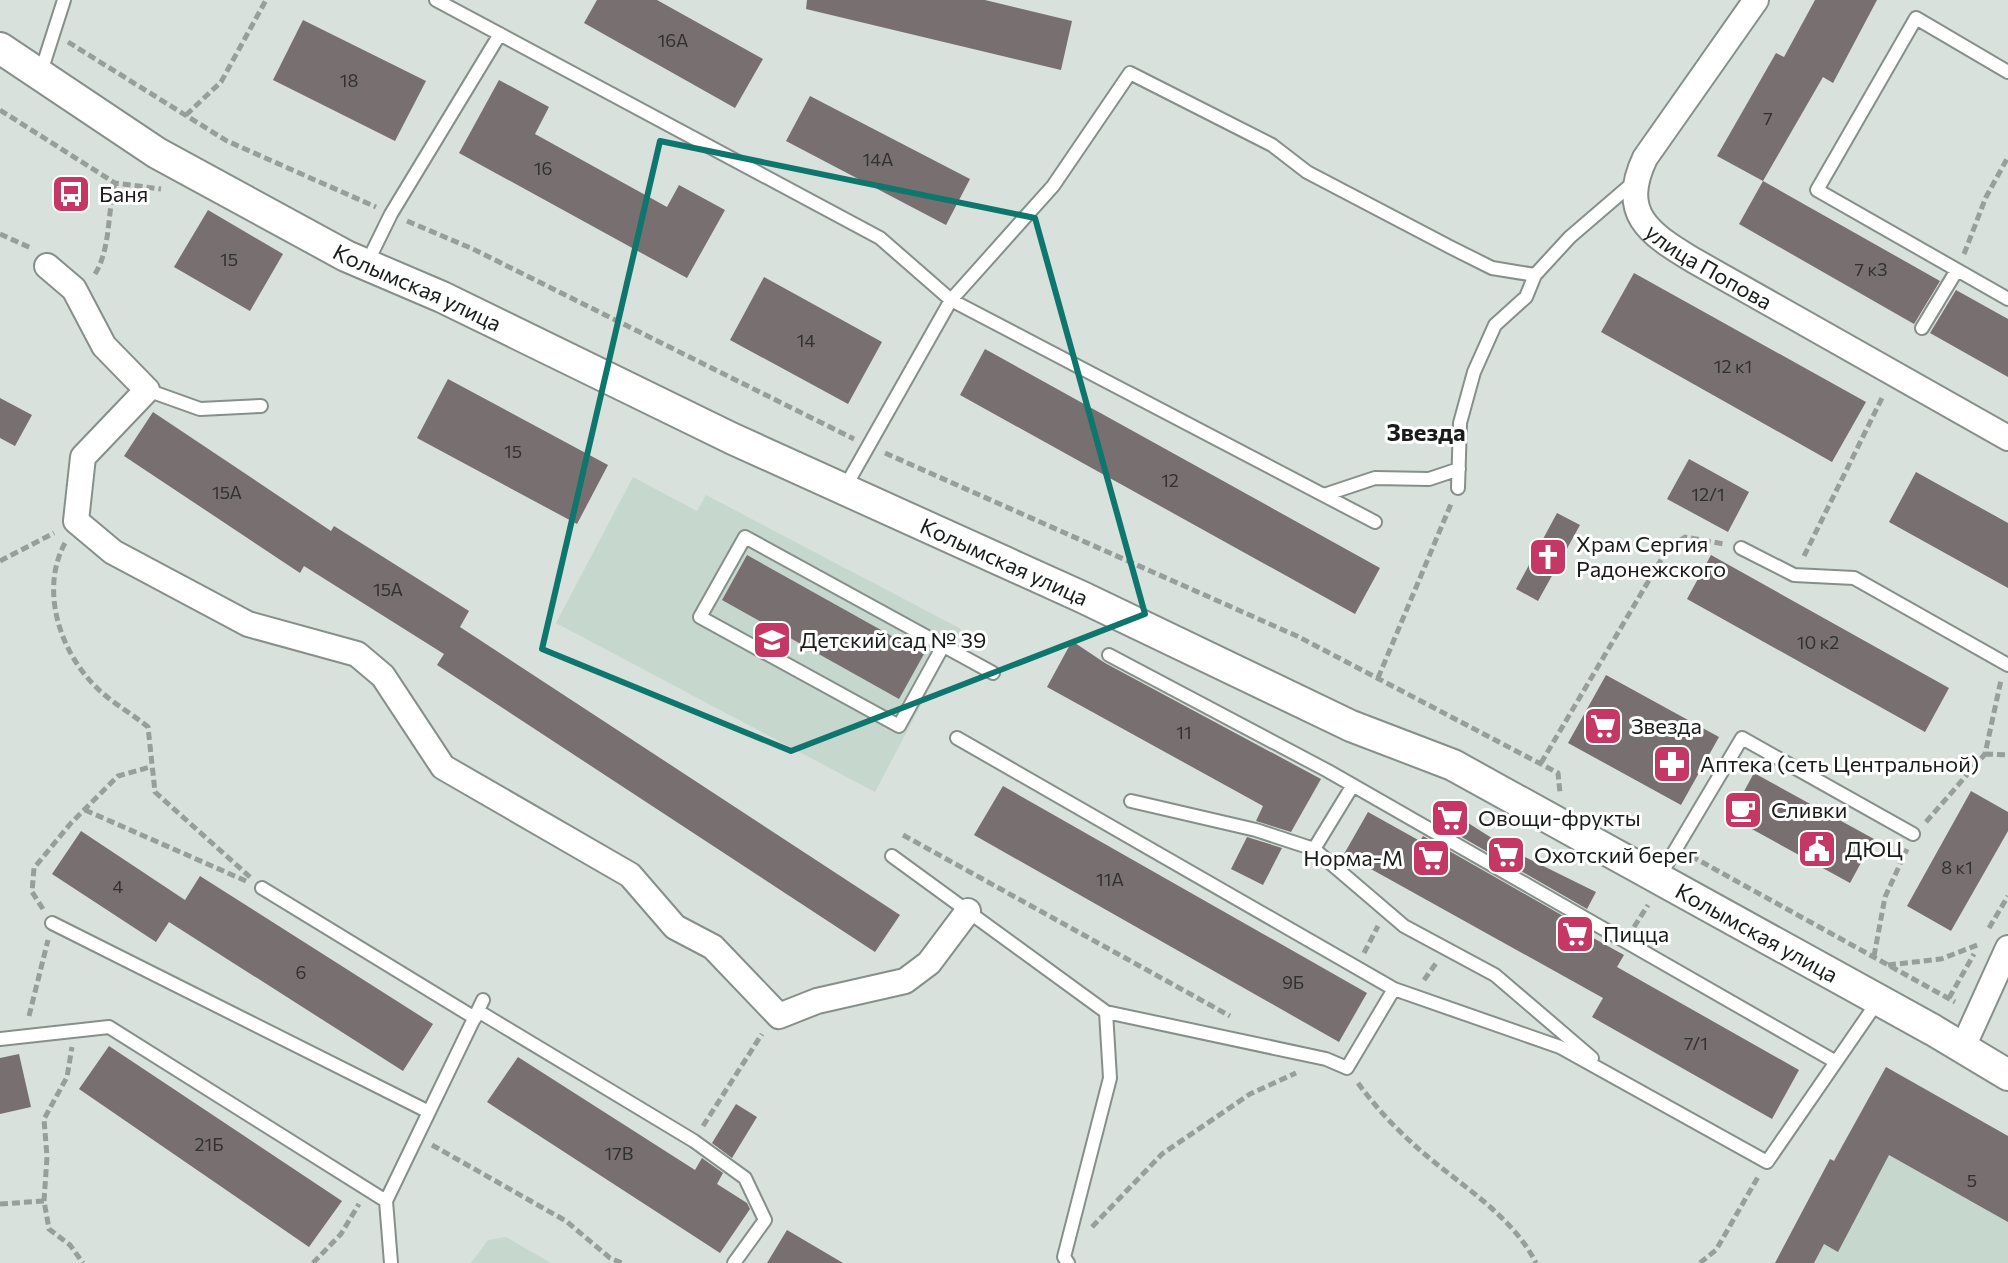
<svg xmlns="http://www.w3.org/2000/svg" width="2008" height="1263" font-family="Commissioner,sans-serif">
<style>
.built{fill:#c6d7ce}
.building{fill:#786f71}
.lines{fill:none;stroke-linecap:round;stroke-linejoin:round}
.service-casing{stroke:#868f8a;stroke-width:16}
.minor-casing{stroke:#868f8a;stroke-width:28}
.tertiary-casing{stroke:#868f8a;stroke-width:34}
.path{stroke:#989f9b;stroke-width:5;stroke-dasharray:8 4;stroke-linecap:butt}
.service{stroke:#fff;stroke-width:12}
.minor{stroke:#fff;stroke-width:24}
.tertiary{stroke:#fff;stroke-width:30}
.marked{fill:none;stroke:#0f766e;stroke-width:6;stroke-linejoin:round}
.labels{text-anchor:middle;stroke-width:6;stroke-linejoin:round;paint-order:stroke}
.number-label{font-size:18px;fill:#303130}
.poi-label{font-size:22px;fill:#181c1a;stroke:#fff;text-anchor:start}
.street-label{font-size:22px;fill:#181c1a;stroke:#fff}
.neighbourhood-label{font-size:24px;font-weight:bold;fill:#181c1a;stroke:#fff}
</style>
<rect width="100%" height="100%" fill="#d8e1dc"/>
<!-- built -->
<path class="built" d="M633,477L697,511L706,495L961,629L875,792L556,623Z
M1886,1067L2008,1136V1263H1775L1830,1159L1834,1160Z
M506,1237L551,1263H471L488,1240Z"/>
<!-- building -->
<path class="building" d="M597,0H657L763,59L735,108L584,23Z
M807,0H985L1072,21L1061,70L806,9Z
M1815,0H1877L1833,83L1823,77L1763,181L1717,156L1776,53L1784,57Z
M303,20L426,81L395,141L273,80Z
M499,80L549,107L535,134L667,207L679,185L725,210L687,278L459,153Z
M810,96L970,179L946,225L786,141Z
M1763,181L1940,281L1914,324L1739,224Z
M208,210L283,254L250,311L174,267Z
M1634,273L1866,402L1832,462L1601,332Z
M764,277L882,342L848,404L730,340Z
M1956,290L2008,319V377L1930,333Z
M985,349L1380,568L1355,614L960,395Z
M448,379L608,465L577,524L417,438Z
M0,398L32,415L15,446L0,438Z
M153,412L331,531L334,526L469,611L460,627L900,915L875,952L437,665L444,654L304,566L300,573L124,456Z
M1689,459L1749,492L1728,532L1667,499Z
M1916,472L2008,523V588L1889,522Z
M1557,513L1580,525L1538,601L1516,589Z
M747,555L924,654L899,699L722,600Z
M1711,555L1949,688L1925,732L1687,599Z
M1072,641L1105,663L1321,779L1291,832L1256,821L1263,806L1047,687Z
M1606,675L1719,737L1681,805L1568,743Z
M1754,773L1874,839L1850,883L1730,817Z
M1003,786L1367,993L1339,1042L974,835Z
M1971,791L2008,812V831L1951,931L1907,906Z
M1440,805L1509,849L1596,892L1587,909L1432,820Z
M1368,812L1420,841L1423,836L1579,925L1577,929L1624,955L1617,967L1799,1070L1772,1119L1592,1017L1603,998L1344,854Z
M81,831L185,900L200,876L433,1024L403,1071L169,922L156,942L52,874Z
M1247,837L1282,848L1263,885L1231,869Z
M109,1046L342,1201L309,1247L79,1089Z
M19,1054L31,1107L0,1114V1058Z
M518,1057L695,1170L702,1158L723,1173L717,1184L747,1203L750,1209L720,1253L487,1102Z
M1886,1067L2008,1136V1222L1889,1155L1838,1252L1824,1244L1814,1263H1775L1830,1159L1834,1161Z
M736,1104L757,1117L732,1158L712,1143Z
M787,1230L843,1263H767Z"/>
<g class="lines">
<defs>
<path id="service" d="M436,0L880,238L951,300L1375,522
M2008,72L1916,18L1817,190L2008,299
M40,75L64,0
M366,265L391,214L500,34
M1922,328L1957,270
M147,390L200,409L261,406
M1458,488L1460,423L1474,372L1495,325L1526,297L1535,275L1570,237L1634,182
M844,489L951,300L1053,186L1130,73L1272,145L1307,172L1452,248L1492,268L1535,275
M1324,495L1375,478L1429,479L1459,469
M1741,548L1794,575L1854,578L2008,665
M943,646L899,726L700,617L745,537L993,673
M1109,655L1328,771L1836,1062
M957,738L1394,989L1347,1068L1326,1059L1106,1012
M1353,785L1314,849L1404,926L1495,975L1592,1058
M1131,801L1256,830L1314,849
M892,856L1106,1012L1110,1078L1064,1257L1068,1263
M1658,879L1742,738L1913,834
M262,888L475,1018
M52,923L429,1112
M1394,989L1560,1047L1767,1162L1878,1001
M478,1011L694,1141L745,1178L765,1220L734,1263
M0,1039L109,1027L386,1201
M391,1263L386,1201L483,1000"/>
<g id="minor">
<path id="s1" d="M1756,0L1645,158C1619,213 1648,233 1693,260L2008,438"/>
<path d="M47,266L74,289L104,346L147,390L83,457L76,521L113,552L248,624L357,654L383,676L443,767L630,875L675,927L713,947L779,1016L817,1001L905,981L929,963L968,911"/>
<path d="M1963,1047L2008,948"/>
</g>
<g id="tertiary">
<path id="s2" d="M0,48L157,153L346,256L442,297L733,439L1082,597L1351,726L1453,765L1933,1030L2008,1075"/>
</g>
</defs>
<!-- service casing -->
<use href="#service" class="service-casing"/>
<!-- minor casing -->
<use href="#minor" class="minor-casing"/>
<!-- tertiary casing -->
<use href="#tertiary" class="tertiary-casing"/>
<!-- path -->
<path class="path" d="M68,42L227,141L376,207
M0,110L115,183L161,189
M186,115L221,82L266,0
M407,221L473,249L854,439
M0,234L31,248
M1964,254L1986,197L2008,157
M95,274C111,248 107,214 115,183
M885,453L1299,637L1558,773L1560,793
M65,543C40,589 59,649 94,685C109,701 131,713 148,727L155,792L250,877
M1804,556L1883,396
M0,561L54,533
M1378,678L1451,504
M1985,754L2008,755
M1541,763L1668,548L1685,537L1724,544
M85,810L246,881
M1926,822L1985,754L2001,680
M903,835L1230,1016
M1691,856L1955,1002
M43,909L32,892L34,868L71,823L118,776L150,767
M1634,927L1648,905
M1989,928L2008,896
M1364,953L1378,926
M1874,956L1885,897L1907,849
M1888,965L1941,959L1980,944
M1424,980L1437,962
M1949,998L1974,954
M29,1016L48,940
M1358,1083C1376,1108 1398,1131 1421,1151C1460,1185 1512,1215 1536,1263
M703,1126L762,1034
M432,1145L566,1221L610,1258L622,1263
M44,1201L47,1157L44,1119L67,1077L72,1047
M0,1204L44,1201L49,1229L70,1245L83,1263
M1092,1227L1162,1154L1250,1094L1296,1073
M313,1263L341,1234L359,1204
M1700,1263L1716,1250L1758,1177"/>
<!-- service -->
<use href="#service" class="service"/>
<!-- minor -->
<use href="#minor" class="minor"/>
<!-- tertiary -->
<use href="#tertiary" class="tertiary"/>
</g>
<!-- marked area -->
<path class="marked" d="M660,141L1035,218L1145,614L791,751L542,649Z"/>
<!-- icons -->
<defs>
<symbol id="bus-square" viewBox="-11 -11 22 22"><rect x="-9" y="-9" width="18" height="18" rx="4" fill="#c53866" stroke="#fff"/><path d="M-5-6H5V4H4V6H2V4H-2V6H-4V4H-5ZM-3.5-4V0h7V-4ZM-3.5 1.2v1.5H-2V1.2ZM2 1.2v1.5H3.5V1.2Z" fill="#fff"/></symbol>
<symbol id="church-square" viewBox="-11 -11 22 22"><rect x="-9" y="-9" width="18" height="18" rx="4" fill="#c53866" stroke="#fff"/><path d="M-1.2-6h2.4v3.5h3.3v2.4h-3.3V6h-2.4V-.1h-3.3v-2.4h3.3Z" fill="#fff"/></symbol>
<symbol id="school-square" viewBox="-11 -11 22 22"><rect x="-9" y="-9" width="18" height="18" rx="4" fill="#c53866" stroke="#fff"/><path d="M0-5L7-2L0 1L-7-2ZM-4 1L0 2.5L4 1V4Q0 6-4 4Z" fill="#fff"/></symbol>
<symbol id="supermarket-square" viewBox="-11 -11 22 22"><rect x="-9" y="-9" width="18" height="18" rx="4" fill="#c53866" stroke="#fff"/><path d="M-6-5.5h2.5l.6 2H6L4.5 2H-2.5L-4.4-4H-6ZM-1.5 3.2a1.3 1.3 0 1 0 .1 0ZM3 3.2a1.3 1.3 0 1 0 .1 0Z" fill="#fff"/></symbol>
<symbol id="pharmacy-square" viewBox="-11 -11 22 22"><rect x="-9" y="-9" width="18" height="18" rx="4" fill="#c53866" stroke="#fff"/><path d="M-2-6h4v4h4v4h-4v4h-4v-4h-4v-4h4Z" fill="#fff"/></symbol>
<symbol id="cafe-square" viewBox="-11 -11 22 22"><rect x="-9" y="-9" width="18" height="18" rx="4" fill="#c53866" stroke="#fff"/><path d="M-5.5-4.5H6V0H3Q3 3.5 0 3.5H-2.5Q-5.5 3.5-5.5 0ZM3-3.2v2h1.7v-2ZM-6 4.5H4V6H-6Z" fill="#fff"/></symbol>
<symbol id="civic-square" viewBox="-11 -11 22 22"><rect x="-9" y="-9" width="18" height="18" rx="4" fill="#c53866" stroke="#fff"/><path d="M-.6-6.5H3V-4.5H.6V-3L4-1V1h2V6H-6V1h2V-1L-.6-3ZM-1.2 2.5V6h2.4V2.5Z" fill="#fff"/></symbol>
</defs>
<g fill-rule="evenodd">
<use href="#bus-square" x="49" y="172" width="44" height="44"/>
<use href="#church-square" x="1526" y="535" width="44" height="44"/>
<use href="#school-square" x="750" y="618" width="44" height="44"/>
<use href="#supermarket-square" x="1581" y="704" width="44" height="44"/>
<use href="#pharmacy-square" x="1650" y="742" width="44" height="44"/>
<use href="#cafe-square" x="1721" y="788" width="44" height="44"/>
<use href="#supermarket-square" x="1428" y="796" width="44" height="44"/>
<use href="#civic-square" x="1795" y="827" width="44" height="44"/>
<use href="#supermarket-square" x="1484" y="833" width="44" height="44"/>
<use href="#supermarket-square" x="1409" y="836" width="44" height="44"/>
<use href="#supermarket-square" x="1553" y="912" width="44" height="44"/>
</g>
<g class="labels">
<!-- number labels -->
<g class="number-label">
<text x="673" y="47">16А</text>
<text x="349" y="87">18</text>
<text x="1768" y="125">7</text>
<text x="878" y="166">14А</text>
<text x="543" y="175">16</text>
<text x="229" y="266">15</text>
<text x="1871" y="276">7 к3</text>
<text x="806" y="347">14</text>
<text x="1733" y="373">12 к1</text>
<text x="513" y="458">15</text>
<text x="1170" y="487">12</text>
<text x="227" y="499">15А</text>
<text x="1708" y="501">12/1</text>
<text x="388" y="596">15А</text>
<text x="1818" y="649">10 к2</text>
<text x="1184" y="739">11</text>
<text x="1957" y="874">8 к1</text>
<text x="1110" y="886">11А</text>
<text x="118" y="893">4</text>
<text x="301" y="979">6</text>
<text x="1293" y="989">9Б</text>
<text x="1696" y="1050">7/1</text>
<text x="209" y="1151">21Б</text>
<text x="619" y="1160">17В</text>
<text x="1972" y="1187">5</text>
</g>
<!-- poi labels -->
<g class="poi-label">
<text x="99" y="202">Баня</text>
<text x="1576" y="552">Храм Сергия<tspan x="1576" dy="25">Радонежского</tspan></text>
<text x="800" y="648">Детский сад № 39</text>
<text x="1631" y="734">Звезда</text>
<text x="1700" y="772">Аптека (сеть Центральной)</text>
<text x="1771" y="818">Сливки</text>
<text x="1478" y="826">Овощи-фрукты</text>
<text x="1845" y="857">ДЮЦ</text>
<text x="1534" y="863">Охотский берег</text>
<text x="1403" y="866" text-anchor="end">Норма-М</text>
<text x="1603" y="942">Пицца</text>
</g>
<!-- street labels -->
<g class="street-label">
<text dy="8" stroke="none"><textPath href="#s1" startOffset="340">улица Попова</textPath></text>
<text dy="8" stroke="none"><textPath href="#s2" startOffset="482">Колымская улица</textPath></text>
<text dy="8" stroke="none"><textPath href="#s2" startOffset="1130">Колымская улица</textPath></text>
<text dy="8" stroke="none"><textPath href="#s2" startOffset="1970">Колымская улица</textPath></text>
</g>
<!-- neighbourhood labels -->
<g class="neighbourhood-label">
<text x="1426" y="441">Звезда</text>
</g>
</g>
</svg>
